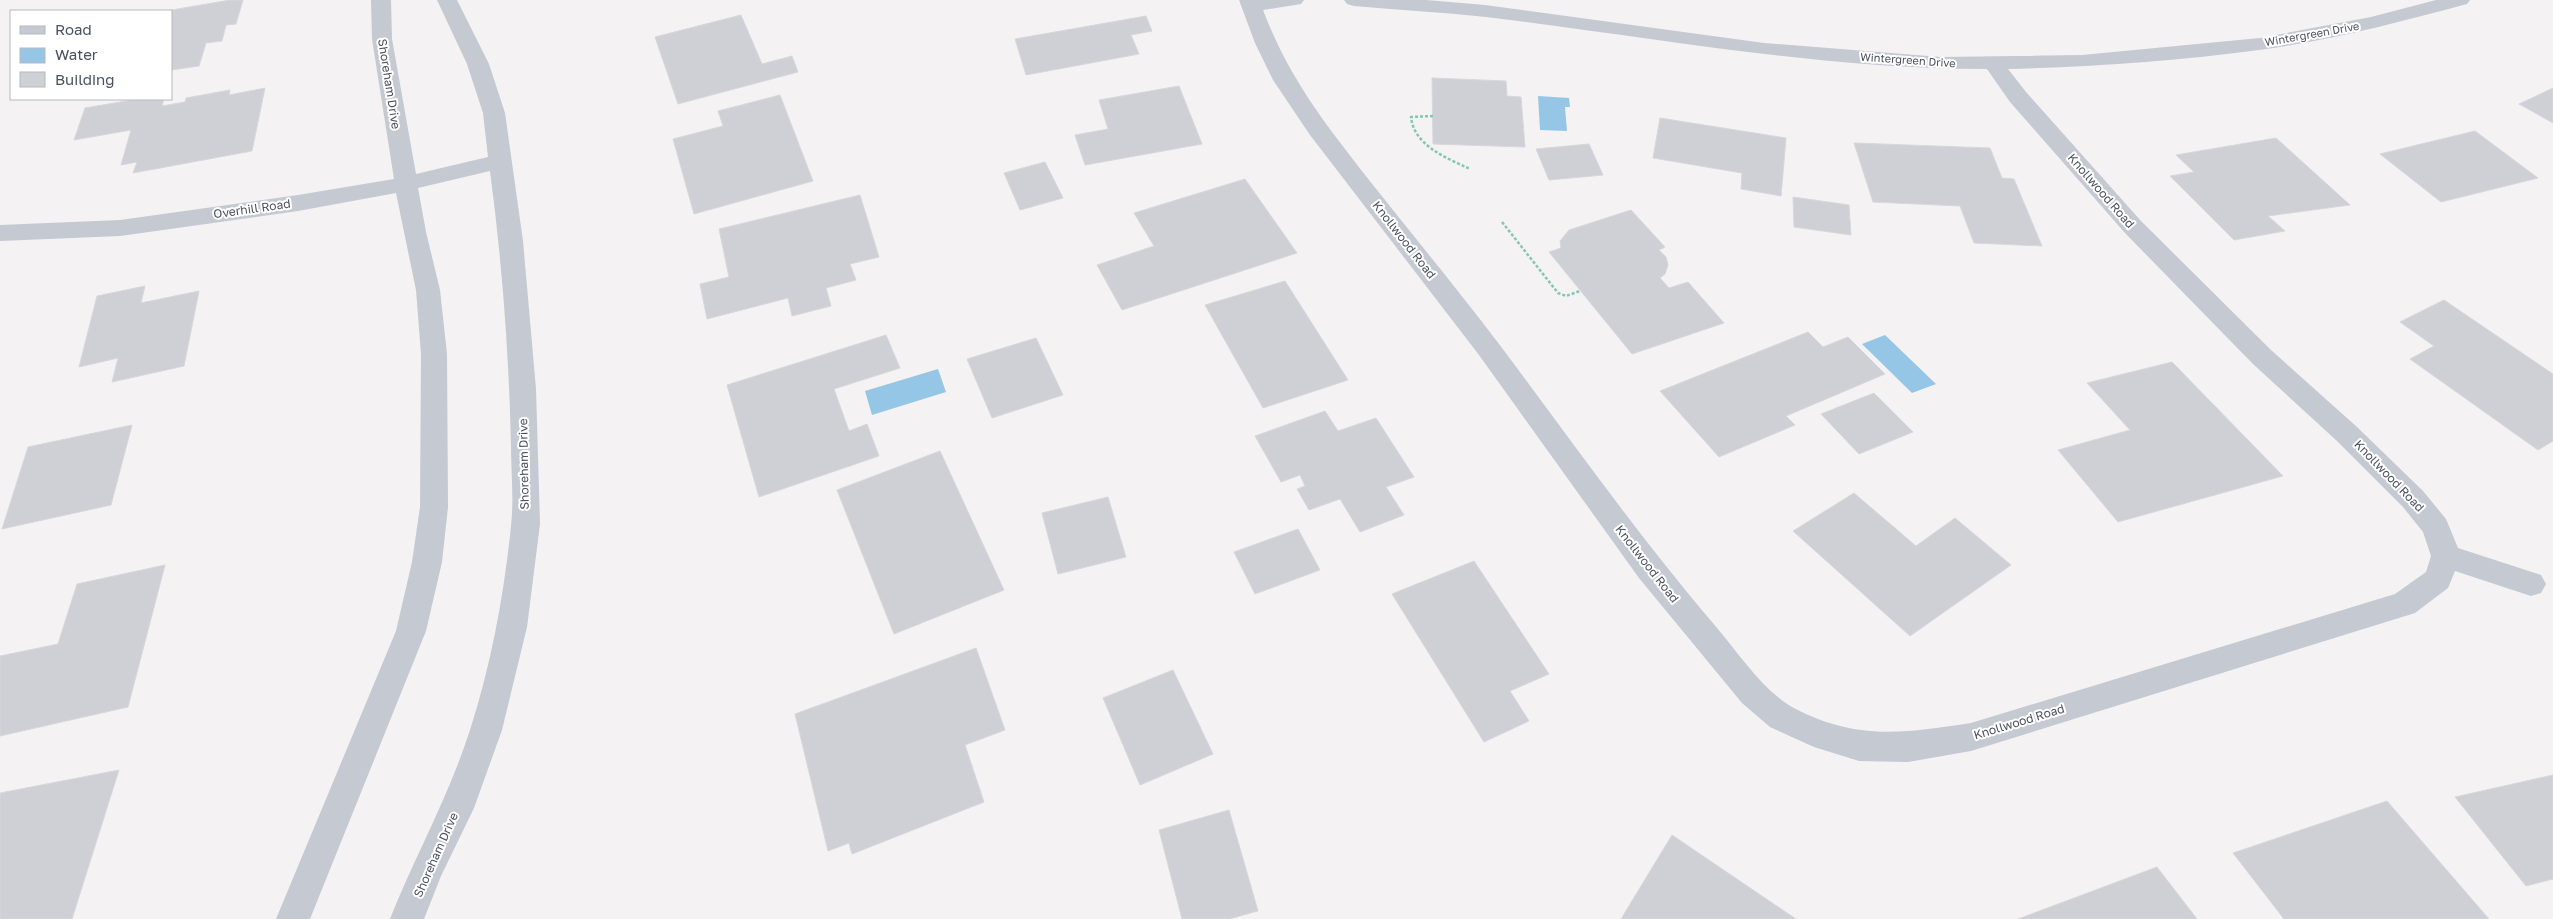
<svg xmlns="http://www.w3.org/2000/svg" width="2553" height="919" font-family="'Golos Text',sans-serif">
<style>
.water{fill:#96c6e5}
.building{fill:#cfd0d6;stroke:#d7d7dc}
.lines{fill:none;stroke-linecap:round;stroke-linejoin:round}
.path{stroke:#80c8b2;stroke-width:2.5;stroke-dasharray:3 2;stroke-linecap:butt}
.street{fill:#c4c9d2;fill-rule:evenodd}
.labels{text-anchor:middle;stroke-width:4;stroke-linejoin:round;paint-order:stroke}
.far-street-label{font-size:11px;fill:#4b515e;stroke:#fff}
.street-label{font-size:12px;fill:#4b515e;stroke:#fff}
</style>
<rect width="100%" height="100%" fill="#f4f2f2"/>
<!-- water -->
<path class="water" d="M1538,96L1569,98L1570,107H1565L1567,131L1540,130Z
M1885,335L1936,384L1912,393L1862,344Z
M938,369L946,392L872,415L865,391Z"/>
<!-- building -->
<path class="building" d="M230,0H243L236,24L226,25L222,41L206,43L199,66L171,70V11H166Z
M741,15L762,64L792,56L798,72L678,104L655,37Z
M1146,16L1152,31L1131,35L1139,54L1026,75L1015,39Z
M1432,78L1506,81L1507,96L1521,97L1525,147L1433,144Z
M1179,86L1202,144L1085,165L1075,135L1108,129L1099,100Z
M265,88L252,151L133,173L137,162L121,165L131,130L74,140L85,108L138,99H164L162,106L185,102L186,98L230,90L229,95Z
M2553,88V123L2519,104Z
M780,95L813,181L694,214L673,139L723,126L718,111Z
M1660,118L1786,138L1781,196L1741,189L1742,173L1653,158Z
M2475,131L2538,178L2441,202L2380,154Z
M2276,138L2350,205L2268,216L2285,231L2234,240L2170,176L2194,172L2176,155Z
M1854,143L1990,148L2002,178L2014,179L2042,246L1974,243L1960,206L1873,202Z
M1589,144L1603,175L1549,180L1536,149Z
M1045,162L1063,198L1020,210L1004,173Z
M1245,179L1297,253L1122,310L1097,265L1154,246L1134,213Z
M860,195L879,257L850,264L856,280L826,288L831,306L792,316L788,298L707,319L700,284L729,277L719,229Z
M1793,197L1849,205L1851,235L1794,227Z
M1631,210L1665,247L1659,250L1666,257L1668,265L1665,274L1660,278L1669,288L1688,282L1724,323L1632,354L1549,252L1561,248L1560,241L1569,230Z
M1285,281L1348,380L1263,408L1205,305Z
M145,286L141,303L199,291L184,366L112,382L118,358L79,367L97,296Z
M2444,300L2553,374V441L2538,450L2410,359L2434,346L2400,322Z
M1808,332L1823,347L1848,337L1885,374L1786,416L1795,425L1719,457L1660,391Z
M886,335L900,368L834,389L849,431L867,424L879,456L759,497L727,385Z
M1036,338L1063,395L992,418L967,359Z
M2172,362L2283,476L2118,522L2058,450L2130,430L2087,383Z
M1874,393L1913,432L1859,454L1821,414Z
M1325,411L1338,431L1376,418L1414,477L1386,487L1404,515L1360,532L1340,499L1309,510L1297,489L1305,486L1300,475L1281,482L1255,436Z
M132,425L111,505L2,529L28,447Z
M940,451L1004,590L894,634L837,490Z
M1854,493L1916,546L1955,518L2011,565L1910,636L1793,531Z
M1108,497L1126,557L1058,574L1042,513Z
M1298,529L1320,570L1255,594L1234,552Z
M1474,561L1549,674L1510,691L1529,721L1484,742L1392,594Z
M165,565L128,707L0,736V656L58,644L77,584Z
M976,648L1005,730L965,745L984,802L852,854L849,843L828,851L795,714Z
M1173,670L1213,754L1140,785L1103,698Z
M119,770L72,919H0V793Z
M2553,775V879L2526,886L2455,797Z
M2387,801L2489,919H2284L2233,853Z
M1229,810L1258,911L1229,919H1182L1159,830Z
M1672,835L1796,919H1621Z
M2157,867L2197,919H2018Z"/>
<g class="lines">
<!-- path -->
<path class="path" d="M1433,116L1411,117C1414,146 1447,158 1470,169
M1502,222L1558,293L1566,296L1580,291"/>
<!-- street -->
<path class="street" d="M371,0H391L392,39L416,174L488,157L483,113L467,64L437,0H457L489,64L505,113L523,241L536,389L540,524L527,627L502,730L474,808L441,876L424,919H390C415,856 449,796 470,730C491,665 504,595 511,526C514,500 511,471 511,445C509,353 502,262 490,171L418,188L426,232L440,290L447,354L448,507L442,562L426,631L310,919H276L396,631L412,562L420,507L421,354L416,290L396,193L298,211L120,236L0,241V225L120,220L298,195L394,179L372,39Z
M1239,0H1304L1301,4L1263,10C1290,81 1327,126 1373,185C1415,238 1458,290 1499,344C1571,440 1639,537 1717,628C1740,655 1763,691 1794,708C1856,741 1905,733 1971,723L2395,594L2426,572L2431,556L2423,532L2403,507L2337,441L2253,364L2125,233L2010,102L1987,69C1818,69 1653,37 1486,17C1442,12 1398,10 1354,6L1347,4L1344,0H1426L1485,5L1764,43L1941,57L2082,55L2260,38L2371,17L2436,0H2470L2467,4C2399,22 2329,41 2259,50C2176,61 2092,67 2008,69L2026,92L2141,221L2271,350L2357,427L2423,491L2446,519L2458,548L2541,575L2546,584L2541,593L2531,596L2455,571L2448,588L2415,613L1971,751L1908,762L1859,761L1814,747L1770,727L1742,703L1639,578L1479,355L1310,135L1273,80L1255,43Z"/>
</g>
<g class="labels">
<!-- far-street labels -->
<g class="far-street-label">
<text transform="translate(2312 34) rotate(-10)" y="4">Wintergreen Drive</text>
<text transform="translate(1908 60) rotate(4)" y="4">Wintergreen Drive</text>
</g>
<!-- street labels -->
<g class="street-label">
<text transform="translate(389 84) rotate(81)" y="4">Shoreham Drive</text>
<text transform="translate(2101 191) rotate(49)" y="4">Knollwood Road</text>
<text transform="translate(252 209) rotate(-8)" y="4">Overhill Road</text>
<text transform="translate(1404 240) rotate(52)" y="4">Knollwood Road</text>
<text transform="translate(524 464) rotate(-91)" y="4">Shoreham Drive</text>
<text transform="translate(2389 476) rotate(46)" y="4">Knollwood Road</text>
<text transform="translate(1647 564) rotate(52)" y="4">Knollwood Road</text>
<text transform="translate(2019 722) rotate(-17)" y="4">Knollwood Road</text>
<text transform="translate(436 855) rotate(-66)" y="4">Shoreham Drive</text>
</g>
</g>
<!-- legend -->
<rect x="10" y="10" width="162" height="90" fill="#ffffff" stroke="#b7b9bf"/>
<rect x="20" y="26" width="25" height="8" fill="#c4c9d2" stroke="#b7b9bf"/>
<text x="55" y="35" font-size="15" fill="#4b515e">Road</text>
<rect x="20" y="48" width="25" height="15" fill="#96c6e5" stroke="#b7b9bf"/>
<text x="55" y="60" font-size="15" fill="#4b515e">Water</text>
<rect x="20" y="72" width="25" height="15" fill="#cfd0d6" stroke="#b7b9bf"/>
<text x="55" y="85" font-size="15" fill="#4b515e">Building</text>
</svg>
